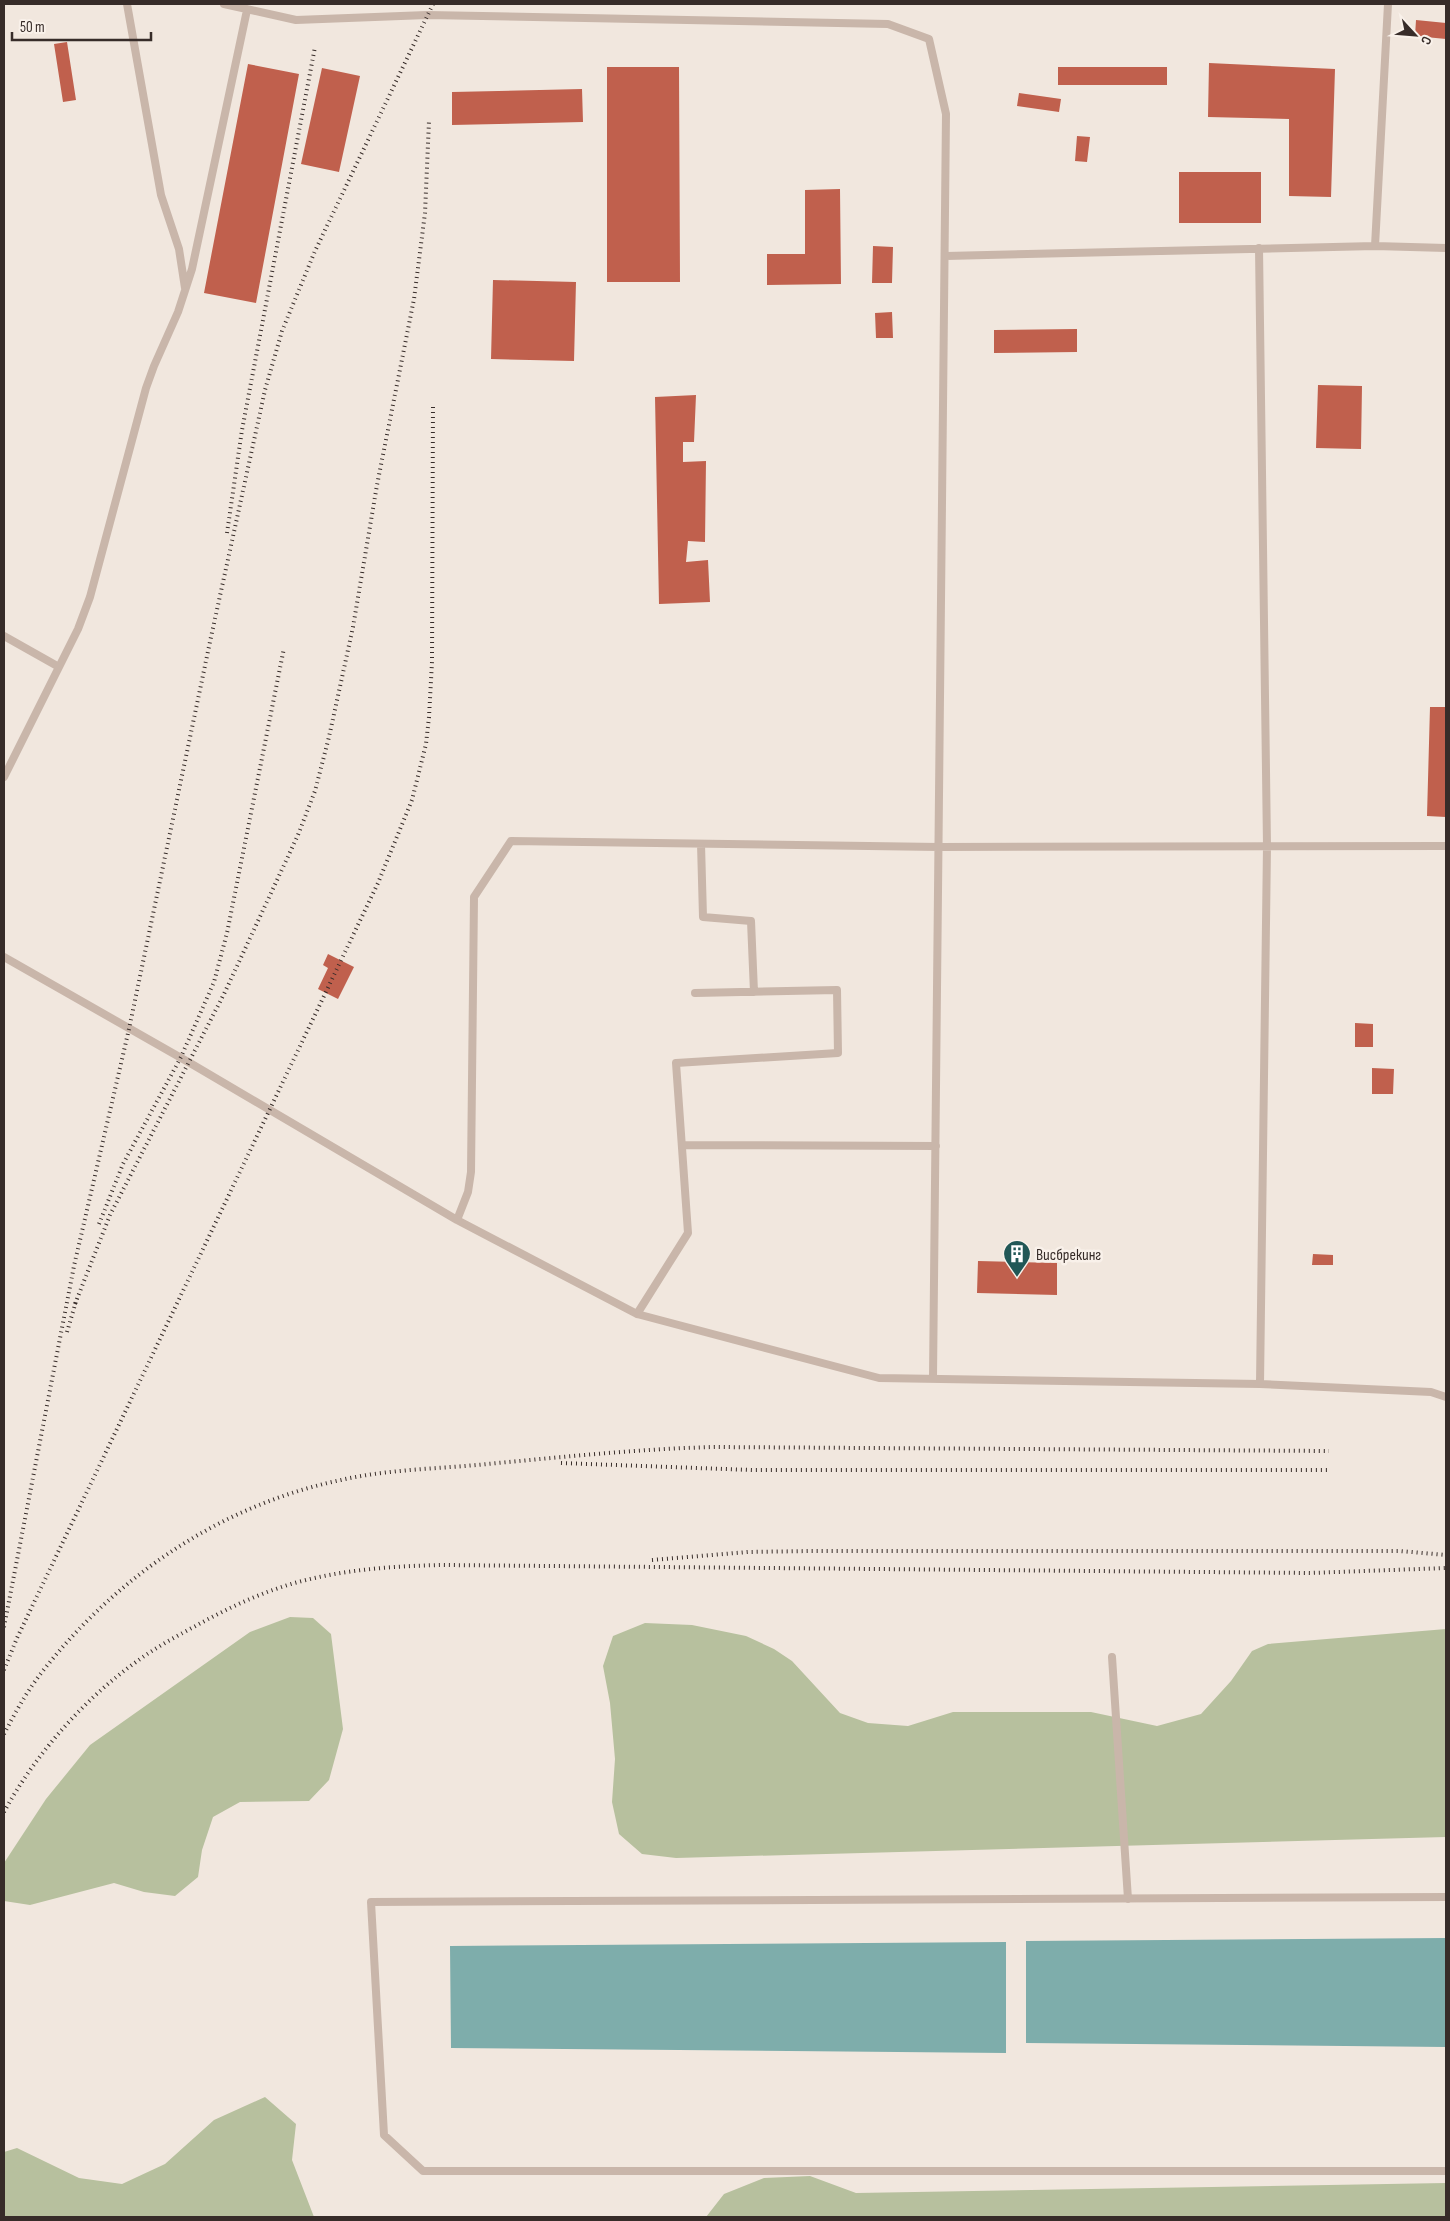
<svg xmlns="http://www.w3.org/2000/svg" width="1450" height="2221" font-family="'Sofia Sans Condensed',sans-serif">
<style>
.green{fill:#b7c09e}
.water{fill:#7eadab}
.building{fill:#c0604d}
.lines{fill:none;stroke-linecap:round;stroke-linejoin:round}
.lane{stroke:#c9b6aa;stroke-width:8}
.rail{stroke:#372c29;stroke-width:4;stroke-dasharray:1 4;stroke-linecap:butt}
.labels{text-anchor:middle;stroke-width:5;stroke-linejoin:round;paint-order:stroke}
.poi-label{font-size:16px;fill:#372c29;stroke:#f9f1ea;text-anchor:start}
</style>
<rect width="100%" height="100%" fill="#f1e7de"/>
<!-- green -->
<path class="green" d="M290,1617L313,1618L331,1634L343,1729L329,1780L309,1801L240,1802L213,1817L202,1850L198,1877L175,1896L144,1892L114,1883L30,1905L4,1901V1863L46,1799L90,1745L250,1632Z
M645,1623L692,1625L746,1636L774,1649L792,1661L840,1713L868,1723L908,1726L953,1712H1091L1157,1726L1201,1714L1231,1681L1252,1651L1268,1644L1446,1629V1837L676,1858L642,1854L619,1834L612,1802L615,1759L610,1703L603,1666L613,1636Z
M265,2097L296,2124L292,2160L314,2217H4V2152L17,2148L79,2178L122,2184L165,2164L214,2120Z
M810,2176L856,2193L1446,2183V2217H706L724,2194L764,2178Z"/>
<!-- water -->
<path class="water" d="M1446,1938V2047L1026,2043V1941Z
M1006,1942V2053L451,2048L450,1946Z"/>
<!-- building -->
<path class="building" d="M1416,20L1446,23V39L1415,36Z
M67,42L76,100L63,102L54,44Z
M1209,63L1335,69L1331,197L1289,196V119L1208,117Z
M248,64L299,74L256,303L204,293Z
M607,67H679L680,282H607Z
M1058,67H1167V85H1058Z
M322,68L360,76L339,172L301,164Z
M582,89L583,122L452,125V92Z
M1019,93L1061,99L1059,112L1017,106Z
M1077,136L1090,137L1087,162L1075,161Z
M1179,172H1261V223H1179Z
M840,189L841,284L767,285V254H805V190Z
M873,246L893,247L892,283H872Z
M493,280L576,282L574,361L491,359Z
M892,312L893,338H876L875,313Z
M1077,329V352L994,353V330Z
M1318,385L1362,386L1361,449L1316,448Z
M696,395L694,442H683V462L706,461L705,542L688,541L686,562L708,560L710,602L659,604L655,397Z
M1430,707H1446V817L1427,816Z
M328,954L354,967L338,999L318,989L328,968L323,965Z
M1355,1023L1373,1024V1047H1355Z
M1372,1068L1394,1069L1393,1094H1372Z
M1313,1254L1333,1255V1265H1312Z
M978,1261L1057,1263V1295L977,1293Z"/>
<g class="lines">
<!-- lane -->
<path class="lane" d="M127,4L161,195L179,249L185,288
M224,4L296,20L427,15L888,24L929,39L946,114L933,1378
M1375,246L1388,4
M1259,248L1267,846L1260,1384
M946,256L1375,246L1446,248
M4,636L59,667
M4,777L78,629L90,597L146,388L154,366L178,312L192,269L247,10
M701,844L703,917L751,921L754,992
M4,957L190,1063L457,1220L637,1314L879,1378L1260,1384L1431,1392L1446,1397
M682,1145L936,1146
M457,1220L468,1192L471,1172L474,897L511,841L939,847L1446,846
M637,1314L688,1233L676,1063L838,1053L837,990L695,993
M1112,1657L1128,1899
M1446,1897L371,1902L384,2135L423,2171H1446"/>
<!-- rail -->
<path class="rail" d="M227,533L242,430L315,47
M99,1224L123,1164L181,1057L214,982L227,933L284,648
M75,1304L110,1215L224,994L298,835L315,791L329,737L353,627L377,485L414,299L425,213L429,121
M67,1332L77,1298
M561,1463L752,1470H1329
M652,1560L748,1552L810,1551H1400L1446,1555
M4,1627L74,1266L129,1029L211,637L265,390L282,331L315,251L433,4
M4,1670L17,1638L378,883L412,800L426,744L429,717L432,662L433,403
M4,1734C15,1713 27,1691 42,1672C117,1576 221,1505 341,1480C389,1469 438,1469 487,1464C563,1457 638,1449 714,1447L1329,1451
M4,1812C35,1755 83,1700 136,1662C156,1647 179,1635 201,1623C234,1605 269,1589 306,1580C351,1569 396,1566 442,1565L1310,1573L1446,1568"/>
</g>
<!-- icons -->
<defs>
<symbol id="building-pin" viewBox="-11 -11 22 30"><path d="M0 17L-7.5 6A9.5 9.5 0 1 1 7.5 6Z" fill="#215756" stroke="#f9f1ea"/><path d="M-4-6H4V6H1V3H-1V6H-4ZM-2.5-4.3h1.7v1.8h-1.7ZM.8-4.3h1.7v1.8H.8ZM-2.5-1h1.7V.8h-1.7ZM.8-1h1.7V.8H.8Z" fill="#fff"/></symbol>
</defs>
<g fill-rule="evenodd">
<use href="#building-pin" x="1001" y="1238" width="32" height="43"/>
</g>
<g class="labels">
<!-- poi labels -->
<g class="poi-label">
<text x="1036" y="1260">Висбрекинг</text>
</g>
</g>
<!-- border -->
<rect width="1450" height="2221" fill="none" stroke="#372c29" stroke-width="10"/>
<!-- north arrow -->
<g transform="translate(1415 35) rotate(116)" stroke="#f9f1ea" stroke-width="4" paint-order="stroke">
<path d="M0-4L9 19L0 12L-9 19Z" fill="#372c29"/>
<text y="-8" font-size="14" font-weight="bold" text-anchor="middle" fill="#372c29">С</text>
</g>
<!-- scale -->
<path d="M12 32v8h139v-8" fill="none" stroke="#372c29" stroke-width="2.5"/>
<text x="20" y="32" font-size="15" fill="#372c29" stroke="#f9f1ea" stroke-width="4" paint-order="stroke">50 m</text>
</svg>
